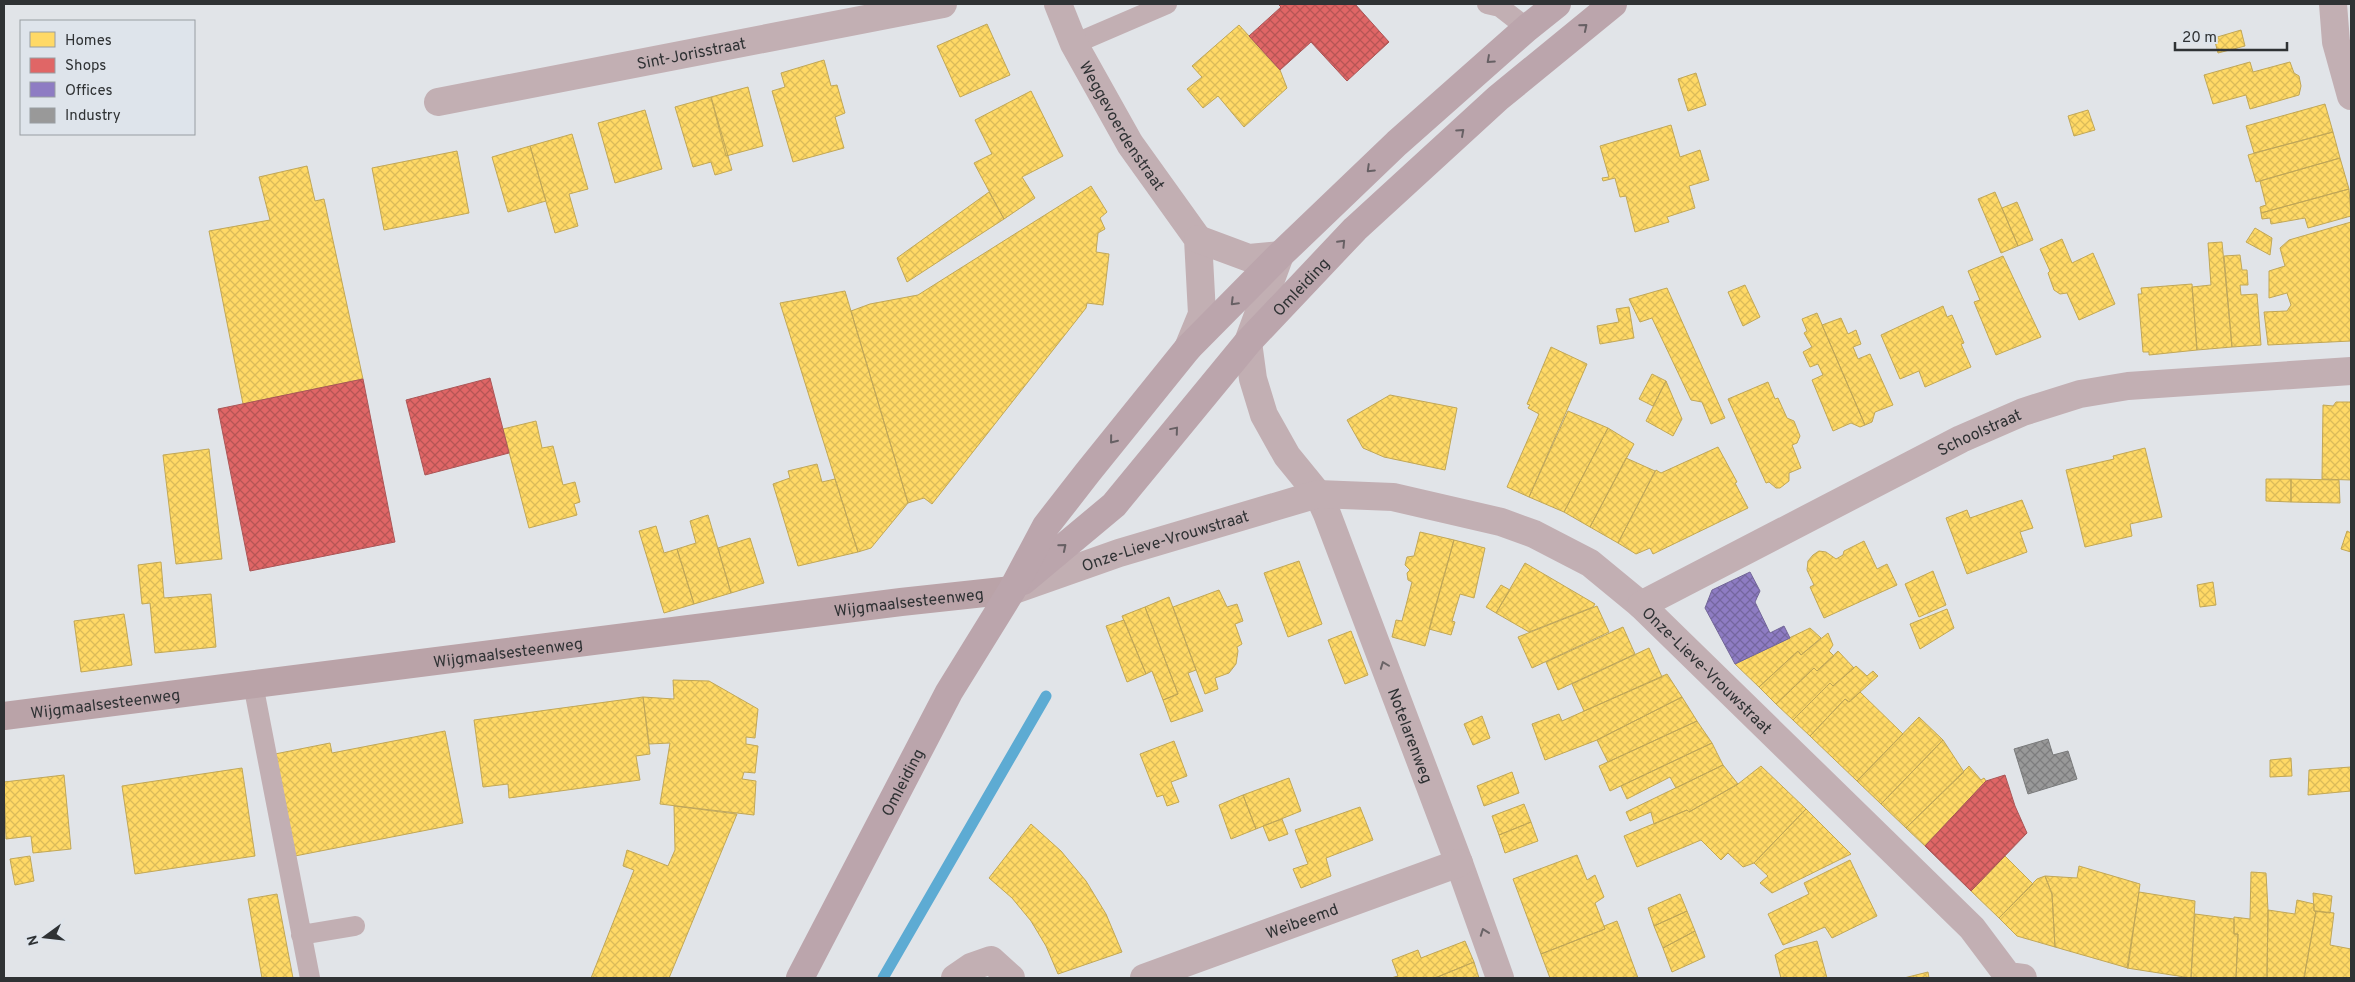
<svg xmlns="http://www.w3.org/2000/svg" width="2355" height="982" font-family="Overpass,sans-serif">
<style>
.homes{fill:url(#homes-cross-hatch);stroke:#c1a757}
.shops{fill:url(#shops-cross-hatch);stroke:#ab5657}
.offices{fill:url(#offices-cross-hatch);stroke:#726698}
.industry{fill:url(#industry-cross-hatch);stroke:#797a7b}
.lines{fill:none;stroke-linecap:round;stroke-linejoin:round}
.stream{stroke:#5dabd3;stroke-width:11}
.lane{stroke:#c2afb3;stroke-width:20}
.street{stroke:#c2afb3;stroke-width:28}
.secondary{stroke:#baa3a8;stroke-width:28}
.primary{stroke:#bba5ac;stroke-width:28}
.oneway{stroke:#676064}
.oneway2{stroke:#6a6467}
.labels{text-anchor:middle;stroke-width:5;stroke-linejoin:round;paint-order:stroke}
.street-label{font-size:16px;fill:#2f3234;stroke:#dee4eb}
</style>
<defs>
<pattern id="homes-cross-hatch" width="8" height="8" patternUnits="userSpaceOnUse" patternTransform="scale(1.25)"><rect width="8" height="8" fill="#ffd966"/><path d="M0 0l8 8M0 8l8-8" fill="none" stroke="#dbbb59"/></pattern>
<pattern id="shops-cross-hatch" width="8" height="8" patternUnits="userSpaceOnUse" patternTransform="scale(1.25)"><rect width="8" height="8" fill="#e06666"/><path d="M0 0l8 8M0 8l8-8" fill="none" stroke="#b65555"/></pattern>
<pattern id="offices-cross-hatch" width="8" height="8" patternUnits="userSpaceOnUse" patternTransform="scale(1.25)"><rect width="8" height="8" fill="#8e7cc3"/><path d="M0 0l8 8M0 8l8-8" fill="none" stroke="#74669f"/></pattern>
<pattern id="industry-cross-hatch" width="8" height="8" patternUnits="userSpaceOnUse" patternTransform="scale(1.25)"><rect width="8" height="8" fill="#999"/><path d="M0 0l8 8M0 8l8-8" fill="none" stroke="#7d7d7e"/></pattern>
</defs>
<rect width="100%" height="100%" fill="#e1e4e8"/>
<!-- homes -->
<path class="homes" d="M987,24L1010,75L960,97L937,46Z
M1239,25L1280,70L1287,88L1244,127L1218,96L1203,108L1187,89L1202,77L1192,66Z
M2241,30L2245,46L2218,53L2214,38Z
M824,60L831,86L837,85L845,113L835,117L844,148L793,162L772,91L785,87L781,73Z
M2250,62L2253,72L2290,62L2294,73L2299,76L2301,86L2299,95L2250,109L2246,95L2213,104L2204,75Z
M1696,73L1706,105L1688,111L1678,79Z
M748,87L763,146L726,156L711,97Z
M1031,91L1063,156L1022,177L1035,198L1004,219L974,163L992,154L975,120Z
M711,97L732,170L715,175L711,162L693,167L675,107Z
M2325,104L2333,132L2254,153L2246,126Z
M645,110L662,169L615,183L598,123Z
M2088,110L2095,130L2074,136L2068,116Z
M1671,125L1680,157L1700,150L1709,180L1689,186L1695,208L1667,217L1669,222L1635,232L1626,196L1620,197L1615,178L1603,181L1602,178L1609,177L1600,146Z
M2333,132L2340,158L2256,182L2248,155Z
M572,134L588,189L569,194L578,226L555,233L530,146Z
M530,146L546,201L508,212L492,157Z
M457,151L469,213L384,230L372,168Z
M2340,158L2349,189L2261,213L2260,207L2266,205L2260,181Z
M307,166L315,201L324,199L363,379L243,404L209,231L270,220L259,177Z
M1091,186L1107,212L1100,218L1105,229L1098,233L1096,252L1109,254L1103,305L1087,303L1086,308L932,504L924,498L908,503L851,311L870,304L918,295Z
M2349,189L2351,216L2308,228L2305,218L2271,224L2270,218L2262,219L2261,213Z
M989,192L1004,219L907,282L897,258Z
M1995,192L2018,246L2001,253L1978,199Z
M2017,202L2033,240L2018,246L2002,208Z
M2351,222V341L2268,345L2264,312L2287,311L2291,305L2287,293L2269,298V271L2285,266L2280,248L2289,240Z
M2255,228L2272,238L2270,255L2246,242Z
M2062,239L2072,263L2093,253L2115,304L2079,320L2067,293L2060,294L2054,290L2048,273L2050,271L2040,249Z
M2222,242L2232,347L2197,350L2192,287L2211,285L2208,243Z
M2240,255L2242,270H2247L2248,285H2240L2241,295L2257,294L2261,345L2232,347L2224,256Z
M2003,256L2041,337L1996,355L1974,302L1980,300L1968,271Z
M2192,284L2197,350L2149,355V352H2143L2138,294H2142L2141,288Z
M1745,285L1760,317L1743,326L1728,292Z
M1667,288L1725,418L1711,424L1702,402L1691,400L1652,318L1640,322L1629,299Z
M845,291L908,503L871,548L858,552L780,303Z
M1943,306L1947,317L1952,315L1964,343L1961,344L1971,367L1925,387L1919,371L1900,379L1881,335Z
M1629,307L1634,338L1600,344L1597,326L1619,322L1616,309Z
M1817,313L1865,425L1860,427L1851,423L1833,431L1812,380L1823,375L1818,364L1810,367L1803,352L1812,347L1804,333L1807,331L1802,319Z
M1841,318L1848,334L1856,330L1861,344L1853,347L1858,359L1870,354L1893,405L1875,412L1872,422L1865,425L1822,325Z
M1551,347L1587,364L1529,497L1507,487L1539,414L1528,408L1530,405L1527,404Z
M1652,374L1666,381L1653,406L1639,399Z
M1666,381L1682,419L1673,436L1646,421Z
M1768,382L1775,399L1778,398L1787,418L1794,421L1800,436L1797,443L1792,445L1801,468L1789,473V481L1780,488H1776L1769,482L1766,483L1728,399Z
M1390,395L1457,408L1445,470L1384,457L1363,448L1347,420Z
M2336,402H2350L2351,405V480L2322,479L2323,405L2333,406Z
M1568,411L1608,428L1564,512L1529,497Z
M536,421L542,448L553,446L563,485L575,482L580,502L574,504L577,515L529,528L503,429Z
M1608,428L1634,444L1590,527L1564,512Z
M1718,447L1737,482L1735,483L1748,508L1653,554L1650,548L1636,554L1618,543L1656,470L1661,473Z
M2145,448L2162,517L2130,524L2132,536L2085,547L2066,470L2114,459L2113,456Z
M209,449L222,559L176,564L163,455Z
M1626,458L1655,471L1618,543L1590,527Z
M817,464L822,482L835,479L858,552L798,566L773,484L790,478L788,471Z
M2266,479H2291V502L2266,501Z
M2291,479L2339,480L2340,503L2291,502Z
M2022,500L2033,528L2020,532L2027,552L1967,574L1946,518L1967,510L1970,518Z
M708,515L731,593L694,604L677,549L696,543L690,521Z
M656,526L664,553L677,549L694,604L664,613L639,531Z
M2347,531L2351,533V552L2341,549Z
M1420,532L1454,540L1425,646L1392,637L1396,620L1402,621L1412,582L1408,580L1407,573L1410,570L1405,565L1407,557L1414,556Z
M750,538L764,583L731,593L718,548Z
M1454,540L1485,548L1474,598L1460,594L1452,621L1455,622L1451,635L1429,629Z
M1864,541L1877,569L1887,564L1897,585L1824,618L1810,587L1814,585L1807,570L1808,561L1813,555L1819,551L1826,552L1836,559L1843,555L1844,551Z
M1299,561L1322,624L1288,637L1264,573Z
M161,562L164,598L211,594L216,647L155,653L150,603L142,604L138,565Z
M1525,563L1595,604L1593,607L1529,632L1496,613Z
M1933,571L1946,605L1919,617L1905,584Z
M2213,582L2216,605L2200,607L2197,585Z
M1501,585L1510,590L1496,613L1486,607Z
M1219,590L1227,607L1237,604L1243,621L1235,624L1242,644L1237,647L1238,651L1236,664L1229,673L1215,678L1218,689L1205,694L1173,607Z
M1169,597L1196,670L1188,673L1203,711L1171,722L1163,700L1178,694L1145,607Z
M1597,606L1609,632L1532,668L1518,637Z
M1145,607L1178,694L1163,700L1152,671L1146,674L1122,616Z
M1947,609L1954,628L1920,649L1910,624Z
M124,614L132,665L81,672L74,621Z
M1124,620L1146,674L1127,682L1106,626Z
M1623,627L1635,654L1558,690L1546,662Z
M1810,628L1821,638L1801,655L1798,651L1759,687L1735,664Z
M1351,631L1368,675L1345,684L1328,640Z
M1828,633L1833,645L1829,651L1834,656L1817,671L1814,668L1776,704L1759,687L1798,651L1801,655Z
M1649,648L1662,677L1584,711L1572,684Z
M1838,651L1854,668L1833,686L1830,683L1793,720L1776,704L1814,668L1817,671Z
M1856,666L1867,676L1873,671L1878,676L1849,702L1845,699L1810,736L1793,720L1830,683L1833,686Z
M1667,674L1682,697L1597,740L1545,760L1532,724L1559,714L1562,721Z
M673,680L709,681L758,709L755,738L746,737V744L758,746L755,773L744,772L742,779L756,781L754,815L660,804L670,743L649,744L643,697L674,699Z
M1860,692L1903,734L1857,781L1810,736L1845,699L1849,702Z
M643,697L650,754L636,756L640,780L509,798L508,784L483,787L474,720Z
M1682,697L1697,721L1608,762L1597,740Z
M1482,716L1490,738L1473,745L1464,724Z
M1919,717L1943,740L1881,804L1857,781Z
M1697,721L1712,743L1610,791L1599,766Z
M445,731L463,823L295,856L275,754L330,743L332,753Z
M1943,740L1964,772L1906,828L1881,804Z
M1174,741L1187,776L1171,782L1179,802L1167,806L1163,795L1157,797L1140,754Z
M1712,743L1723,765L1676,788L1670,777L1627,799L1621,786Z
M2291,758L2292,776L2270,777V760Z
M1723,765L1738,784L1689,812L1687,810L1654,824L1651,812L1630,821L1626,812Z
M1761,766L1806,809L1754,863L1743,867L1728,853L1721,860L1701,840L1637,867L1624,836L1687,810L1689,812L1738,784Z
M1969,766L1981,780L1984,778L1986,781L1925,846L1906,828Z
M2351,767V791L2308,795L2309,770Z
M242,768L255,856L135,874L122,786Z
M1512,772L1519,793L1484,806L1477,786Z
M64,775L71,849L33,853L31,836L6,839L4,782Z
M1289,778L1301,811L1256,829L1243,795Z
M1243,795L1256,829L1231,839L1219,805Z
M1524,804L1531,822L1499,835L1492,816Z
M674,806L737,814L669,978H591L634,870L623,866L627,850L668,866L675,850Z
M1360,807L1373,840L1326,858L1331,876L1301,888L1293,869L1308,864L1295,830Z
M1806,809L1851,854L1772,893L1760,883L1768,876L1754,863Z
M1282,819L1288,834L1269,841L1263,826Z
M1531,822L1538,841L1505,853L1499,835Z
M1031,824L1061,851L1086,881L1106,914L1122,952L1058,974L1046,946L1031,921L1012,898L989,878Z
M1577,855L1587,880L1595,875L1604,897L1595,903L1605,929L1541,954L1513,879Z
M30,856L34,881L15,885L10,859Z
M2005,856L2033,884L1999,918L1971,891Z
M1850,860L1877,916L1832,938L1825,927L1783,945L1768,914L1809,894L1804,883Z
M2079,866L2140,884L2128,968L2055,947L2052,894L2045,876L2077,878Z
M2251,872L2266,873L2268,910L2267,978H2236L2238,934H2234V917L2250,919Z
M2045,876L2052,894L2055,947L2017,936L1999,918L2037,879Z
M2139,892L2195,901L2191,978L2127,968Z
M2313,893L2332,896L2330,913L2314,911Z
M277,894L293,978H262L248,899Z
M1680,894L1687,911L1654,926L1648,908Z
M2297,900L2314,904V911H2316L2304,978H2267L2268,910L2295,914Z
M1687,911L1695,931L1663,948L1654,926Z
M2316,911L2334,913L2330,945L2351,949V978H2304Z
M2195,914L2234,919V934H2238L2236,978H2191Z
M1617,921L1638,978H1550L1541,954L1605,929L1604,926Z
M1695,931L1705,957L1672,972L1663,948Z
M1465,941L1474,962L1435,978H1391L1398,976L1392,960L1418,950L1421,958Z
M1817,941L1827,978H1781L1775,955L1785,949Z
M1474,962L1479,978H1435Z
M1928,972L1929,978H1904Z"/>
<!-- shops -->
<path class="shops" d="M1278,4H1355L1389,42L1347,81L1311,42L1280,70L1249,36L1281,7Z
M490,378L509,453L425,475L406,400Z
M363,379L395,542L250,571L218,409Z
M2005,775L2015,806L2027,833L1971,891L1925,846L1986,781Z"/>
<!-- offices -->
<path class="offices" d="M1750,572L1760,591L1755,602L1770,633L1784,626L1790,638L1735,664L1705,608L1712,590Z"/>
<!-- industry -->
<path class="industry" d="M2048,739L2053,755L2068,751L2077,779L2028,794L2014,749Z"/>
<g class="lines">
<!-- stream -->
<path class="stream" d="M883,978L1046,696"/>
<!-- lane -->
<path class="lane" d="M1487,4L1500,7L1527,28
M1074,44L1167,4
M253,684L310,978
M301,935L355,926"/>
<!-- street -->
<g class="street">
<path id="s1" d="M1058,4L1074,44L1130,144L1198,239L1202,314L1188,348"/>
<path d="M2333,4L2336,42L2351,96"/>
<path id="s2" d="M438,102L943,4"/>
<path id="s3" d="M1198,239L1249,258L1280,255L1248,342L1253,379L1264,415L1287,456L1318,494L1327,514L1459,863L1500,978"/>
<path id="s4" d="M1014,590L1119,553L1318,494L1393,497L1501,522L1534,534L1590,563L1641,605L1972,928L2008,976L2023,978"/>
<path id="s5" d="M1641,605L1961,439L2023,412L2080,394L2128,386L2351,371"/>
<path d="M955,978L971,967L991,960L1011,978"/>
<path id="s6" d="M1144,978L1459,863"/>
</g>
<!-- secondary -->
<path class="secondary" id="s7" d="M4,716L901,602L1012,590"/>
<!-- primary -->
<g class="primary">
<path id="s8" d="M1023,581L1114,505L1248,342L1355,229L1498,98L1613,4"/>
<path id="s9" d="M800,978L949,692L1012,590L1046,526L1088,472L1188,348L1280,255L1397,143L1527,28L1557,4"/>
</g>
</g>
<!-- one-way arrows -->
<defs><path id="oneway-chevron" d="M-2-3.5L2.5 0L-2 3.5" fill="none" stroke-width="1.6" stroke-linecap="round" stroke-linejoin="round" transform="scale(1.25)"/></defs>
<g class="oneway">
<use href="#oneway-chevron" transform="translate(1584 27) rotate(-40)"/>
<use href="#oneway-chevron" transform="translate(1490 60) rotate(138)"/>
<use href="#oneway-chevron" transform="translate(1461 132) rotate(-42)"/>
<use href="#oneway-chevron" transform="translate(1370 169) rotate(136)"/>
<use href="#oneway-chevron" transform="translate(1342 243) rotate(-46)"/>
<use href="#oneway-chevron" transform="translate(1234 302) rotate(135)"/>
<use href="#oneway-chevron" transform="translate(1175 430) rotate(-50)"/>
<use href="#oneway-chevron" transform="translate(1113 440) rotate(129)"/>
<use href="#oneway-chevron" transform="translate(1063 547) rotate(-40)"/>
</g>
<g class="oneway2">
<use href="#oneway-chevron" transform="translate(1384 665) rotate(-111)"/>
<use href="#oneway-chevron" transform="translate(1484 932) rotate(-110)"/>
</g>
<g class="labels">
<!-- street labels -->
<g class="street-label">
<text dy="6" stroke="none"><textPath href="#s2" startOffset="258">Sint-Jorisstraat</textPath></text>
<text dy="6" stroke="none"><textPath href="#s1" startOffset="138">Weggevoerdenstraat</textPath></text>
<text dy="6" stroke="none"><textPath href="#s8" startOffset="406">Omleiding</textPath></text>
<text dy="6" stroke="none"><textPath href="#s5" startOffset="380">Schoolstraat</textPath></text>
<text dy="6" stroke="none"><textPath href="#s4" startOffset="159">Onze-Lieve-Vrouwstraat</textPath></text>
<text dy="6" stroke="none"><textPath href="#s7" startOffset="912">Wijgmaalsesteenweg</textPath></text>
<text dy="6" stroke="none"><textPath href="#s7" startOffset="508">Wijgmaalsesteenweg</textPath></text>
<text dy="6" stroke="none"><textPath href="#s4" startOffset="762">Onze-Lieve-Vrouwstraat</textPath></text>
<text dy="6" stroke="none"><textPath href="#s7" startOffset="102">Wijgmaalsesteenweg</textPath></text>
<text dy="6" stroke="none"><textPath href="#s3" startOffset="608">Notelarenweg</textPath></text>
<text dy="6" stroke="none"><textPath href="#s9" startOffset="221">Omleiding</textPath></text>
<text dy="6" stroke="none"><textPath href="#s6" startOffset="168">Weibeemd</textPath></text>
</g>
</g>
<!-- border -->
<rect width="2355" height="982" fill="none" stroke="#2f3234" stroke-width="10"/>
<!-- legend -->
<rect x="20" y="20" width="175" height="115" fill="#dee4eb" stroke="#989da2"/>
<rect x="30" y="32" width="25" height="15" fill="#ffd966" stroke="#989da2"/>
<text x="65" y="45" font-size="15" fill="#2f3234">Homes</text>
<rect x="30" y="58" width="25" height="15" fill="#e06666" stroke="#989da2"/>
<text x="65" y="70" font-size="15" fill="#2f3234">Shops</text>
<rect x="30" y="82" width="25" height="15" fill="#8e7cc3" stroke="#989da2"/>
<text x="65" y="95" font-size="15" fill="#2f3234">Offices</text>
<rect x="30" y="108" width="25" height="15" fill="#999999" stroke="#989da2"/>
<text x="65" y="120" font-size="15" fill="#2f3234">Industry</text>
<!-- north arrow -->
<g transform="translate(45 937) rotate(255)" stroke="#dee4eb" stroke-width="4" paint-order="stroke">
<path d="M0-4L9 19L0 12L-9 19Z" fill="#2f3234"/>
<text y="-8" font-size="14" font-weight="bold" text-anchor="middle" fill="#2f3234">N</text>
</g>
<!-- scale -->
<path d="M2175 42v8h112v-8" fill="none" stroke="#2f3234" stroke-width="2.5"/>
<text x="2182" y="42" font-size="15" fill="#2f3234" stroke="#dee4eb" stroke-width="4" paint-order="stroke">20 m</text>
</svg>
